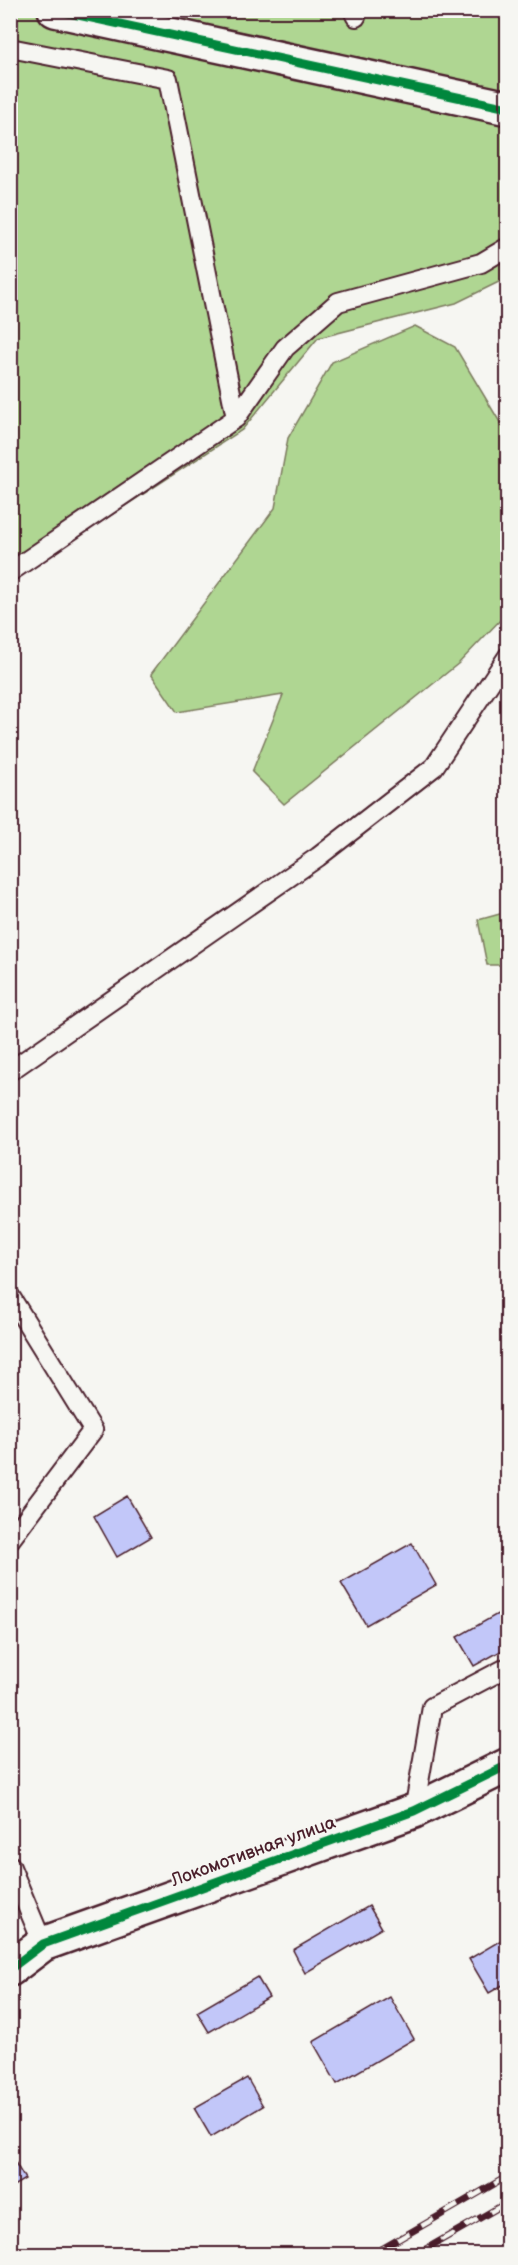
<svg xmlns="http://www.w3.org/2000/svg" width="518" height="2265" font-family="'Balsamiq Sans',sans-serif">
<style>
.green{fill:#afd692;stroke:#7c7a5e;stroke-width:1.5}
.building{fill:#c2c7f9;stroke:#4a1f2b;stroke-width:1.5}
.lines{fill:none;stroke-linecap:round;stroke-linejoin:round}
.lane-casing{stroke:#4a1f2b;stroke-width:22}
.street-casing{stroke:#4a1f2b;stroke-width:38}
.lane{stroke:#f6f6f2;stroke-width:18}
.street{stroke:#f6f6f2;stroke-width:33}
.rail-casing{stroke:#4a1f2b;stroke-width:7}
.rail{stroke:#f6f6f2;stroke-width:4.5;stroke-dasharray:14;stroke-linecap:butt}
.cycleway-casing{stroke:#f6f6f2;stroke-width:13}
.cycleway{stroke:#00873e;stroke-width:9}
.labels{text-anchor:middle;stroke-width:5;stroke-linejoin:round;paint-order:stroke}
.street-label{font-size:18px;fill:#4a1f2b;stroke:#f6f6f2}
</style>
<rect width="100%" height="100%" fill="#f6f6f2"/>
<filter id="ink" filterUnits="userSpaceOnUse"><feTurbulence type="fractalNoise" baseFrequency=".0167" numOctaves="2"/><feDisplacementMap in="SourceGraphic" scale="12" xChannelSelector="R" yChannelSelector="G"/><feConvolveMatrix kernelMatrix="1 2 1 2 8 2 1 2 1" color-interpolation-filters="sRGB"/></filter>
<g filter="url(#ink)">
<!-- green -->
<path class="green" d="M11,11H507V278L456,303L318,338L242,430L11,580Z
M415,326L455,347L507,434V613L459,663L284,804L252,772L283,695L177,712L151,674L275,508L288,438L332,362Z
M507,912V965H487L478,920Z"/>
<!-- building -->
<path class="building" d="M127,1496L151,1537L117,1557L94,1516Z
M412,1543L436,1585L366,1625L341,1583Z
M508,1608V1647L474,1666L457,1637Z
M369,1906L382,1928L305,1973L293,1950Z
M508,1936V1982L489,1993L469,1959Z
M257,1977L269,1997L209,2032L197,2012Z
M390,1997L414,2039L337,2084L313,2042Z
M247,2078L263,2106L211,2137L194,2108Z
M10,2154L25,2179L10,2188Z"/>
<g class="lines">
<defs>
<path id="lane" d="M353,10L356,17
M10,48L168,79L236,418
M10,572L236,418L285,348L338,302L481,263L508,247
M10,1071L318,857L434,767L508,656
M10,1296L93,1430L10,1540
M414,1811L432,1707L508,1667
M10,1865L43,1944"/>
<path id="street" d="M55,10L508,108
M10,1969L43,1944L414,1811L508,1765"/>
</defs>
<!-- lane casing -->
<use href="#lane" class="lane-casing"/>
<!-- street casing -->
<use href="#street" class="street-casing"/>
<!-- lane -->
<use href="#lane" class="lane"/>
<!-- street -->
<use href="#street" class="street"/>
<defs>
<path id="rail" d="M373,2254L508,2176
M417,2254L508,2202"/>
</defs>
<!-- rail casing -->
<use href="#rail" class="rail-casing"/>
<!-- rail -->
<use href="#rail" class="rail"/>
<defs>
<path id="cycleway" d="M55,10L508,108
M10,1969L43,1944L414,1811L508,1765"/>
</defs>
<!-- cycleway casing -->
<use href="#cycleway" class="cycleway-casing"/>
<!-- cycleway -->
<use href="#cycleway" class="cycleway"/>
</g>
</g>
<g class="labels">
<!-- street labels -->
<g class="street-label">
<text transform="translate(253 1851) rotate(-20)" y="6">Локомотивная улица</text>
</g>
</g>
<!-- margin -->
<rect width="518" height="2265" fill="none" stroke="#f6f6f2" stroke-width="36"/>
<rect x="18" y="18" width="482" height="2229" fill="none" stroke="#4a1f2b" stroke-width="2" filter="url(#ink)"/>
</svg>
